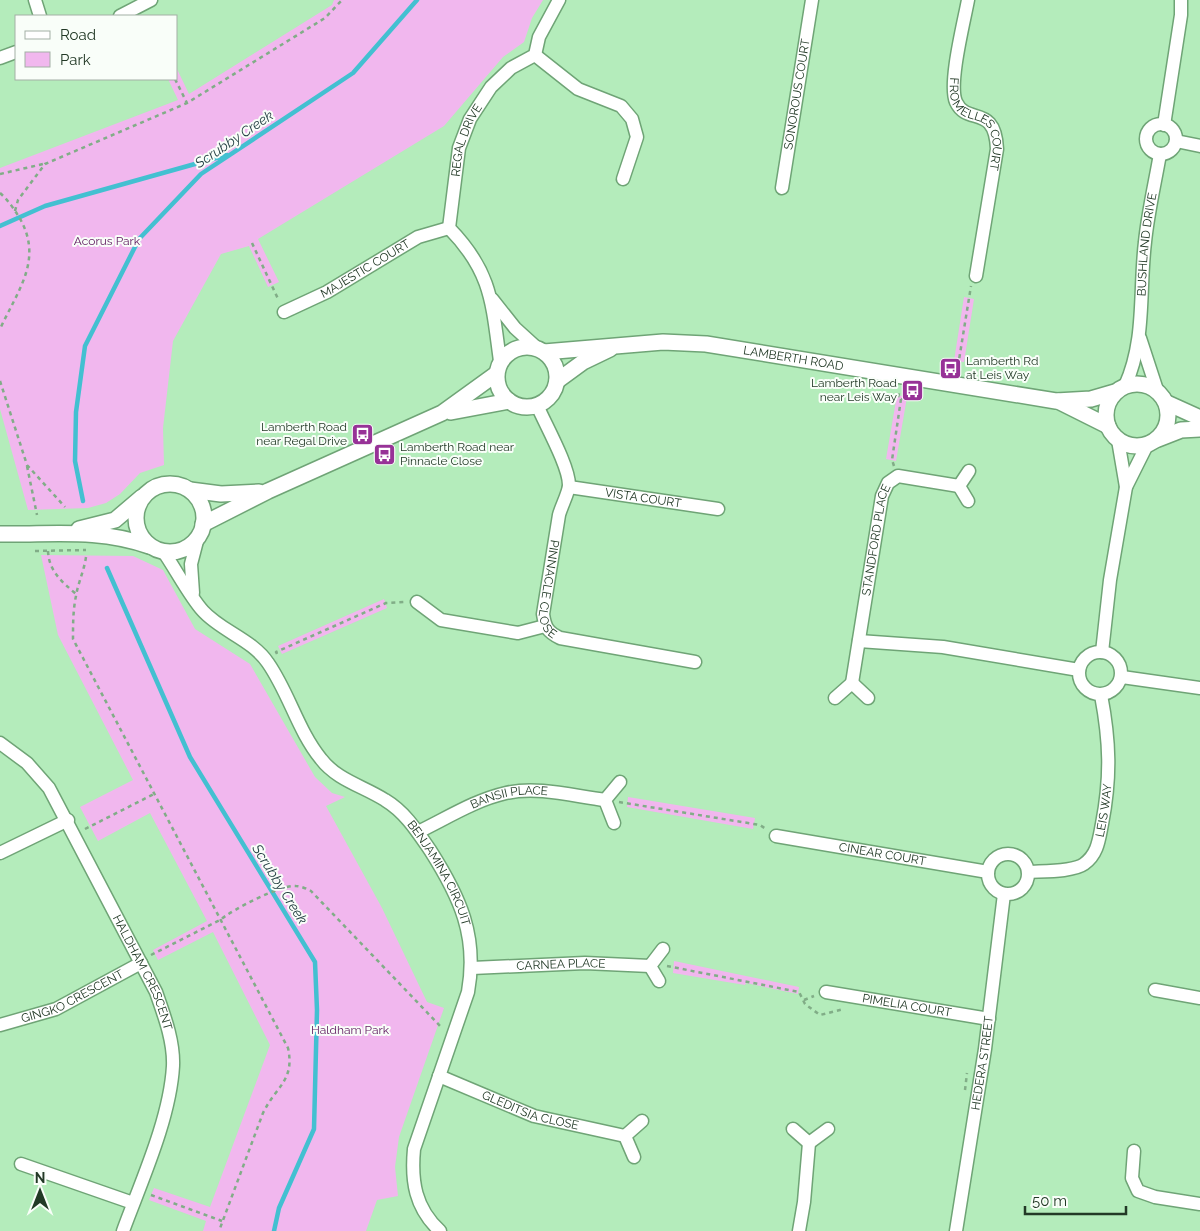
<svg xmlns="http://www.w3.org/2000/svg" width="1200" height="1231" font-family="Raleway,sans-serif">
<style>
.green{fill:#f1b7ee}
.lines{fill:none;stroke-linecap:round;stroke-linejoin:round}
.stream{stroke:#43c0d1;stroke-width:4.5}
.minor-casing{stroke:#6fa476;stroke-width:15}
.tertiary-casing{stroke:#6fa476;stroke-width:18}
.path{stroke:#81ad87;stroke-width:2.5;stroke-dasharray:4 4;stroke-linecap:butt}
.minor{stroke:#fff;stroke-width:12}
.tertiary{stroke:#fff;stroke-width:15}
.labels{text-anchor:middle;stroke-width:4;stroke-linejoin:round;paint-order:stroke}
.street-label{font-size:12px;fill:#223926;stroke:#f9fef9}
.park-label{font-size:12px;fill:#5e185e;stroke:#f9fef9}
.poi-label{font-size:12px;fill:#223926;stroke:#f9fef9;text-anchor:start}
.water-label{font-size:14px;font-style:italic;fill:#243f43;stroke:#f9fef9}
</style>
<rect width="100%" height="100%" fill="#b4ecbb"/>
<!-- green -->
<path class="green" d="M334,0H543L532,18L524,42L503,57L444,126L258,239L279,282L268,287L249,246L221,254L173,341L163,428L164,465L140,473L120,494L106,503L88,508L28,510L0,409V168L178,100L168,79H176V67L189,94L332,5Z
M964,297L974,299L964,362L954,361Z
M897,395L907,397L896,461L886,459Z
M41,555L133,556L163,570L195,629L250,664L315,777L332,793L345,797L326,806L382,908L427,1002L444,1008L399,1137L395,1167L398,1196L377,1200L366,1231H203L206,1221L149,1200L154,1188L210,1207L270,1045L213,932L158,960L153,950L207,921L150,813L98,841L80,807L133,780L58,635Z
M384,599L387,608L282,654L278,646Z
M628,797L755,818L753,829L627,807Z
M674,961L799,987L798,994L746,983L745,985L673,973Z"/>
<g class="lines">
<!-- stream -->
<path class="stream" d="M0,226L45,206L227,155
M83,501L75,461L76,412L85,346L139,239L201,174L353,73L417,0
M107,568L190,757L315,962L317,1010L314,1129L279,1208L274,1231"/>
<defs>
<g id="minor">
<path d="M35,0L40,16"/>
<path id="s1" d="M968,0C964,22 948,84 956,102C967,126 995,103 997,149L976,276"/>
<path d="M120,16L151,0"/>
<path d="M535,55L578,89L621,106L632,119L637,137L623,179"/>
<path d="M0,58L16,52"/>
<circle cx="1161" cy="139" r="15"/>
<path d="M1164,125L1181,15V0"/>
<path d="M1176,141L1200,146"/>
<path id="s2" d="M782,188L812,0"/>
<path d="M492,299L515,328L537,348"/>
<path id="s3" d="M284,312L327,292L418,237L449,228"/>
<path d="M1140,338L1157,390"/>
<path id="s4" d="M500,361C492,303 492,272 449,228L459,148L470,119L491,87L511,68L535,55L539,37L559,0"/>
<path id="s5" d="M1125,386C1146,340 1139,291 1145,242C1148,212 1155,183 1160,154"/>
<path id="s6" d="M537,405C545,424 569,466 569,485C569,492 561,507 559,515L543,614C545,628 548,632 560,638L695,662"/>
<path d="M1118,440L1126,487"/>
<path id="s7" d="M569,487L718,509"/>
<path d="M968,501L959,486L969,471"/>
<path id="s8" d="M163,551C175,568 190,597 203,611C221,631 253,640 268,663C289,693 298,731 321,759C337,780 363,786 385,800C405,812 417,831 430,850C460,897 478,936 468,992L414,1149C411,1181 415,1208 440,1231"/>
<path d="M193,593L191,564L198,537"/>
<path d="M417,602L441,620L518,633L545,626"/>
<path d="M859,641L943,647L1079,670"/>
<circle cx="1100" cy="673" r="21"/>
<path d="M1102,652L1110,580L1126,487L1147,445"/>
<path d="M1122,677L1200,688"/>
<path id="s9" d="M852,683L882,496L888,483L898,476L959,486"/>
<path d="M835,698L852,683L868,698"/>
<path id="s10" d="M0,743L27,763L49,788L156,992C164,1015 174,1041 173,1066C170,1119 141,1182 123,1231"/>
<path d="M614,823L605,800L620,782"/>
<path id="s11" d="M418,832C447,818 475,800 506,793C538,786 573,796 605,800"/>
<path id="s12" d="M776,836L988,872"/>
<path d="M0,853L68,820"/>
<circle cx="1008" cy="874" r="20"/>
<path id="s13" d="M1028,872C1042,871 1073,872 1084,864C1098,854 1099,839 1102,824C1111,777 1110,742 1101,695"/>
<path id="s14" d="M472,968L585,963L650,966"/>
<path d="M659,981L650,966L663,949"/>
<path d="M1155,990L1200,998"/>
<path id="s15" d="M826,992L989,1019"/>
<path id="s16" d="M0,1025L56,1009L141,963"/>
<path id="s17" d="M439,1076L534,1116L625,1136"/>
<path d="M793,1129L809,1143L828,1129"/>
<path d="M1134,1151L1132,1178L1138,1191L1155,1197L1200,1204"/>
<path d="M634,1157L625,1136L642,1121"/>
<path d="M21,1164L133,1203"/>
<path d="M799,1231L804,1202L809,1143"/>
<path id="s18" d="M956,1231L985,1049L1004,894"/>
</g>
<g id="tertiary">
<circle cx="527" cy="377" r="30"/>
<path id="s19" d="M544,352L663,342L706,344L1056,401L1091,399L1115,392"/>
<path d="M557,381L583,362L610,349"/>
<circle cx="1137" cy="415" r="31"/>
<path d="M1058,401L1108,426"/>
<path d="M1167,403L1200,418"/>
<path d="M451,412L509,401"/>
<path d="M1158,439L1181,430L1200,429"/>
<circle cx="170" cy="518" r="34"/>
<path d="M190,490L221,494L259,492"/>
<path d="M203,524L268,491L442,413L496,374"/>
<path d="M79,529L115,520L142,497"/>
<path d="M0,534C52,535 98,528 149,546"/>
</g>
</defs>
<!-- minor casing -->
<use href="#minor" class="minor-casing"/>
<!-- tertiary casing -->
<use href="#tertiary" class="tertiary-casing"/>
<!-- path -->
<path class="path" d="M175,79L187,103
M0,174L43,164
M0,193C8,200 14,209 19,217C44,259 18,290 0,329
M15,211L18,200L45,164L187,103L325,18L342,0
M252,243L279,301
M958,366L971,286
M0,381L27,465L65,507
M27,466L37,515
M894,466L892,460L901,399L898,398L899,393H905L906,389
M35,551L86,550
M48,551C49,571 61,581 76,594
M86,557C84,571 78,583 76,596C73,610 73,624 73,639L288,1048C295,1081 276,1086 263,1113L219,1231
M277,654L276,652L386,603L405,602
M619,802L760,825L766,829
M85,829L154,794
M151,955L220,920C232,910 281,884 296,886C301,886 307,889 311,891L442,1028
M667,966L799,992L805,1004L820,1015L844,1009
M804,1000L814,996
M965,1090L967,1073
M151,1195L222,1221"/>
<!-- minor -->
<use href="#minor" class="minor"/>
<!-- tertiary -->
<use href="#tertiary" class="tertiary"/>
</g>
<!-- icons -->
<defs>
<symbol id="bus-square" viewBox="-11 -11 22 22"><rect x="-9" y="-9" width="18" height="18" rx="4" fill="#973297" stroke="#f9fef9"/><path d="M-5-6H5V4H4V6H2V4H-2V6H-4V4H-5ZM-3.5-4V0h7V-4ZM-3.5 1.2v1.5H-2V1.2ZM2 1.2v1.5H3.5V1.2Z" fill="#fff"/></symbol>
</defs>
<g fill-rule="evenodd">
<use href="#bus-square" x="938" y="356" width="25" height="25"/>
<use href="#bus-square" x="900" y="378" width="25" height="25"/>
<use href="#bus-square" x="350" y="422" width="25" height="25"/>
<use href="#bus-square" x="372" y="442" width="25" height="25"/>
</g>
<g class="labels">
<!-- street labels -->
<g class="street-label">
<text dy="4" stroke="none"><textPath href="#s2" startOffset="95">SONOROUS COURT</textPath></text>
<text dy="4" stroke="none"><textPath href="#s1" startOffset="136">FROMELLES COURT</textPath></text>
<text dy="4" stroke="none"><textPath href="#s4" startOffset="236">REGAL DRIVE</textPath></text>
<text dy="4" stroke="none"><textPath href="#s5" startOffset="144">BUSHLAND DRIVE</textPath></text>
<text dy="4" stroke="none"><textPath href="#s3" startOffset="92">MAJESTIC COURT</textPath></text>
<text dy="4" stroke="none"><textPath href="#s19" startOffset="251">LAMBERTH ROAD</textPath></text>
<text dy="4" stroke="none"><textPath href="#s7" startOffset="75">VISTA COURT</textPath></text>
<text dy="4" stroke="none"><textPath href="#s9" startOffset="145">STANDFORD PLACE</textPath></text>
<text dy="4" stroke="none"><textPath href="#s6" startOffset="194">PINNACLE CLOSE</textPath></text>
<text dy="4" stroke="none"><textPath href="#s11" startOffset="99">BANSII PLACE</textPath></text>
<text dy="4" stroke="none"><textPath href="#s13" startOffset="116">LEIS WAY</textPath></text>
<text dy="4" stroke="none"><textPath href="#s12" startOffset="108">CINEAR COURT</textPath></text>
<text dy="4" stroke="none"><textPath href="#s8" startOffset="435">BENJAMINA CIRCUIT</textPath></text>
<text dy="4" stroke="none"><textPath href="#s14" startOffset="89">CARNEA PLACE</textPath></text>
<text dy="4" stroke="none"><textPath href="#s10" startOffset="274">HALDHAM CRESCENT</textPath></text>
<text dy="4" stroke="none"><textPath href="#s16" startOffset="78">GINGKO CRESCENT</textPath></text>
<text dy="4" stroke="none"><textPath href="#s15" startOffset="82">PIMELIA COURT</textPath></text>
<text dy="4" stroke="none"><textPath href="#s18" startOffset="170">HEDERA STREET</textPath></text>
<text dy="4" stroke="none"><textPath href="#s17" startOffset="98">GLEDITSIA CLOSE</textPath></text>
</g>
<!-- park labels -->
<g class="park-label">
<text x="107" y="245">Acorus Park</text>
<text x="350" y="1034">Haldham Park</text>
</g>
<!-- poi labels -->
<g class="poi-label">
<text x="966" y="365">Lamberth Rd<tspan x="966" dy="14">at Leis Way</tspan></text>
<text x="897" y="387" text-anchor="end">Lamberth Road<tspan x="897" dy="14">near Leis Way</tspan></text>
<text x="347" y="431" text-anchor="end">Lamberth Road<tspan x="347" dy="14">near Regal Drive</tspan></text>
<text x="400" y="451">Lamberth Road near<tspan x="400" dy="14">Pinnacle Close</tspan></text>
</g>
<!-- water labels -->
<g class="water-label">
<text transform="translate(234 139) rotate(-34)" y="5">Scrubby Creek</text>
<text transform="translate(280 884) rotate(58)" y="5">Scrubby Creek</text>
</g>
</g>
<!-- legend -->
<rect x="15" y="15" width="162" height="65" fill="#f9fef9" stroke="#a3afa5"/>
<rect x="25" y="31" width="25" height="8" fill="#ffffff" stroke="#a3afa5"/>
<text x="60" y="40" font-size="15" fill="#223926">Road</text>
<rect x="25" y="52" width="25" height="15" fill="#f1b7ee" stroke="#a3afa5"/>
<text x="60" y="65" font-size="15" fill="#223926">Park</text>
<!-- north arrow -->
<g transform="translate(40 1191)" stroke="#f9fef9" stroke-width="4" paint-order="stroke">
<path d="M0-4L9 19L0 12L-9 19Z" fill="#223926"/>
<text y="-8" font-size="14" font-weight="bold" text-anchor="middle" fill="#223926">N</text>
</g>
<!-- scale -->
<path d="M1025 1206v8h101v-8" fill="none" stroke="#223926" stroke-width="2.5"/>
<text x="1032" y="1206" font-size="15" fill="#223926" stroke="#f9fef9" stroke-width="4" paint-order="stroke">50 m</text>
</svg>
